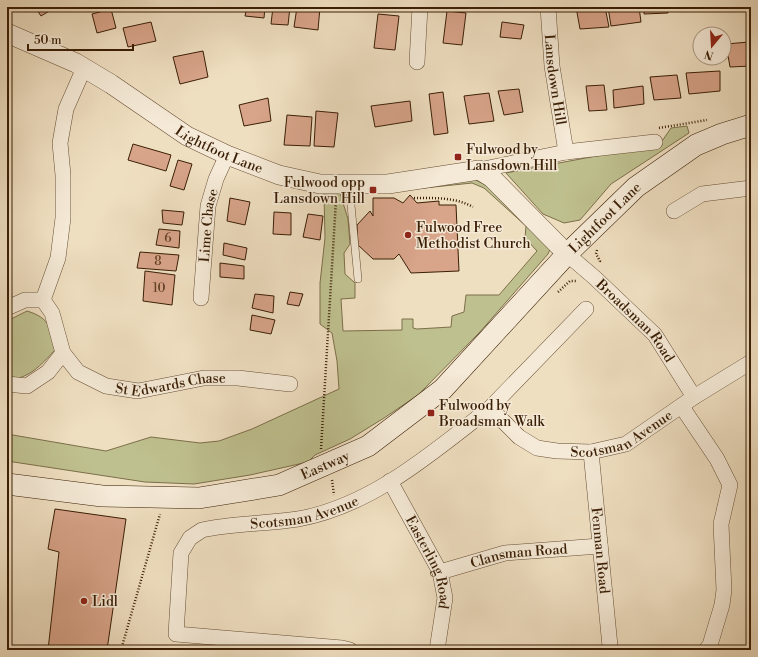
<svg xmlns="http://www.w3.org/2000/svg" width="758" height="657" font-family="'Libre Bodoni',serif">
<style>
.green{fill:#bfc08f;stroke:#7c6f4a}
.building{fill:#d8a48a;stroke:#3a1e05}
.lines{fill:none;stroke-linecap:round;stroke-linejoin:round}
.service-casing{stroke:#674e34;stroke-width:8}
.minor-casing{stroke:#674e34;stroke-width:16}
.tertiary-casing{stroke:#674e34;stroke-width:20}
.secondary-casing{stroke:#3a1e05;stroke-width:22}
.path{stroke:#3a1e05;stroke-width:2.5;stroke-dasharray:1 2;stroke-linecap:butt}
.service{stroke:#f5ead7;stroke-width:7}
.minor{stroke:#f5ead7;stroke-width:15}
.tertiary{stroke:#f5ead7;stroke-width:19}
.secondary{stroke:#f5ead7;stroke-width:21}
.poi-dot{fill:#8f2418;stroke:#f5ead7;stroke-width:1.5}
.labels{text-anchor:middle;stroke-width:3;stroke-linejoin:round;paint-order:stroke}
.number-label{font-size:12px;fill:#624026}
.street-label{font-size:14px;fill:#3a1e05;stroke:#f5ead7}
.poi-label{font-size:14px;fill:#3a1e05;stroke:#f5ead7;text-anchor:start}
</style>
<rect width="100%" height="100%" fill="#efdfc1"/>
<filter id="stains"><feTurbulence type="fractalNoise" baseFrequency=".005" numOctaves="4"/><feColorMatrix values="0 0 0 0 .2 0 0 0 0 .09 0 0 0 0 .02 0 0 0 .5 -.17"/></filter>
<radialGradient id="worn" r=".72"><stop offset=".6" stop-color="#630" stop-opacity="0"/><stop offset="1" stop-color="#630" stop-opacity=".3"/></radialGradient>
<!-- green -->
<path class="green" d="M687,126L689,133L611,184L580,220L564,223L543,214L506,173L660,144L671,128Z
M474,179L502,194L550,249L548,254L479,333L418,395L384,418L350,439L315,455L308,462L250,475L194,484L145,482L7,461V434L106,451L151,437L200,443L219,441L252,429L339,389L337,361L332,333L320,324V283L325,238L324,194L340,193L348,219L350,244L344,253L345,274L355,283V298L341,299L343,331L402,330V319H413V328L417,329L451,327L452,316L464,312L466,295H499L537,251L525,238L526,226L484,188L472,183L386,192Z
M27,311C50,318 51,328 55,350C41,365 29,379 7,380V321Z"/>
<!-- building -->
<path class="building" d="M35,7H56L41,16Z
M247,7H265L264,18L245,16Z
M273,7H290L288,25L271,24Z
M297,7H320L318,30L294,27Z
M503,7H524L523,11L502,9Z
M576,7H605L609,27L580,29Z
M608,7H639L641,22L611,26Z
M644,7H668V13L644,14Z
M677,7H701L702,10L677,11Z
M111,9L116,28L97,33L92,14Z
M447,11L466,13L462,45L443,43Z
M378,14L399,16L395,50L374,48Z
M151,22L156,41L128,47L123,28Z
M502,22L524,25L521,39L500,37Z
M749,42L751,66L730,67L726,44Z
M203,51L208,77L180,84L173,57Z
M720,71V91L689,94L686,73Z
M677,75L681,98L654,100L650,77Z
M604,85L607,110L589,111L586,86Z
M643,86L644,104L614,108L613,90Z
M519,89L523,112L504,115L498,91Z
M443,92L448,133L434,135L429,94Z
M489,93L494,121L469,124L464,96Z
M268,98L271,121L244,126L239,105Z
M410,101L412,121L375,127L371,106Z
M316,111L338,113L334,147L314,146Z
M287,115L312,117L310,146L284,145Z
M133,144L171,155L166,171L128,160Z
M178,160L192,164L184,190L170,186Z
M410,195L417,203L439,201V205H456L459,271L411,273L399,254L394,259H373L358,245L357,225L370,211L373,216V198H394L403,203Z
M230,198L250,202L245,225L227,221Z
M162,210L184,212L182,225L163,223Z
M274,212L291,213V235L273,234Z
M308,214L323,216L320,240L303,237Z
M159,229L180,231L179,248L156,245Z
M224,243L247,248L245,260L223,255Z
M140,252L179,255L176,271L137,268Z
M220,263L244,266V279L220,277Z
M145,271L175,275L172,305L143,301Z
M290,292L303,294L299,306L287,304Z
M255,294L274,296L273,313L252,308Z
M252,315L275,320L271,334L250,330Z
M55,509L126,519L107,650H48L59,552L48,549Z
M7,611H10L7,635Z"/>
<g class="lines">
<defs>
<path id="service" d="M349,184L358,279"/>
<g id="minor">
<path id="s1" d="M548,7L552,66L566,152"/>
<path d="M417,62L420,7"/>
<path d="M479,170L566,152L655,142"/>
<path d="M674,211L702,194L751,188"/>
<path id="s2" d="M567,254L595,278L655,335L694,397"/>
<path id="s3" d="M201,298L208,206L216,179L227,155"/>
<path d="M43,300L58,258L63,218V175L60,143L66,109L84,68"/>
<path id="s4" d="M7,308L25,300H43L52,313L63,353L78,372L106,386L138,391L204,378H238L290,384"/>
<path id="s5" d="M586,309L490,408L519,437L537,448L557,451L591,452L626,444L694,397L751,362"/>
<path d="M7,384L27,386L48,372L63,353"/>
<path d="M682,407L717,459L730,485L721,524L724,590L722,605L710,645L706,650"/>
<path id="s6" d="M591,452L610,646L608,650"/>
<path id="s7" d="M390,481L440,572L445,598L437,650"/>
<path id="s8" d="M440,572L505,553L600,546"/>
<path id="s9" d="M350,650L342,648L176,634L181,553L190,538L202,530C233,523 266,524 298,519C372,506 433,452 490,408"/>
</g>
<g id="tertiary">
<path id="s10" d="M7,33L76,63L111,84L187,136L227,155L279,175L320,184H388L479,170L492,178L567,254"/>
</g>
<g id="secondary">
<path id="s11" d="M7,484L102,496L199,498L279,485L368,446L443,389L567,254L636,187L696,145L722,134L751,125"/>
</g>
</defs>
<!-- service casing -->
<use href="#service" class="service-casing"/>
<!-- minor casing -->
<use href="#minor" class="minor-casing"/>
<!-- tertiary casing -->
<use href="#tertiary" class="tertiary-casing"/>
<!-- secondary casing -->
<use href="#secondary" class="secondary-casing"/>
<!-- path -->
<path class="path" d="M659,128L707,120
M414,198C434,198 455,197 473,207
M597,250L596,254L600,261L599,263
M558,292L570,281H576
M321,449L336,200
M332,480L334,495
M121,650L160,514"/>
<!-- service -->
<use href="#service" class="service"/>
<!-- minor -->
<use href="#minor" class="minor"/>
<!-- tertiary -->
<use href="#tertiary" class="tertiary"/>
<!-- secondary -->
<use href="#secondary" class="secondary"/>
</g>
<!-- markers -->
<g class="poi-dot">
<rect x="454" y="153" width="8" height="8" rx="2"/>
<rect x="369" y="186" width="8" height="8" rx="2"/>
<circle cx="408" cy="235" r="4"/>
<rect x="427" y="409" width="8" height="8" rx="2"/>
<circle cx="84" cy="601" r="4"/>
</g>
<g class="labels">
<!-- number labels -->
<g class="number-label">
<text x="168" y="242">6</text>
<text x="158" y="265">8</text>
<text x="159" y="292">10</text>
</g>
<!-- street labels -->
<g class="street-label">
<text dy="5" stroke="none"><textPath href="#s1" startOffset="73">Lansdown Hill</textPath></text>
<text dy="5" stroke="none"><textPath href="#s10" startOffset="243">Lightfoot Lane</textPath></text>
<text dy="5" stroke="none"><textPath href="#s11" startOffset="701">Lightfoot Lane</textPath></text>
<text dy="5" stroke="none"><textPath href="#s3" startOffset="73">Lime Chase</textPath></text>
<text dy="5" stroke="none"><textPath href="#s2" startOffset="96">Broadsman Road</textPath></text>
<text dy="5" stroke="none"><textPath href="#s4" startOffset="216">St Edwards Chase</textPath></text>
<text dy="5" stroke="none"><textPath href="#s5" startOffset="289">Scotsman Avenue</textPath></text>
<text dy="5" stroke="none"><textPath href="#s11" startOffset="324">Eastway</textPath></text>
<text dy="5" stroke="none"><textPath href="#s9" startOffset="392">Scotsman Avenue</textPath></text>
<text dy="5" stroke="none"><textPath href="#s6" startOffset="99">Fenman Road</textPath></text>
<text dy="5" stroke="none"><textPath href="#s8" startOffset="81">Clansman Road</textPath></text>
<text dy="5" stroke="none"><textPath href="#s7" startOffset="91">Easterling Road</textPath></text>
</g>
<!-- poi labels -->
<g class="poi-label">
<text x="466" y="154">Fulwood by<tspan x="466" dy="16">Lansdown Hill</tspan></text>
<text x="365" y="187" text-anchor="end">Fulwood opp<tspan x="365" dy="16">Lansdown Hill</tspan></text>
<text x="416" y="232">Fulwood Free<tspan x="416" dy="16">Methodist Church</tspan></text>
<text x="439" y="410">Fulwood by<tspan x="439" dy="16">Broadsman Walk</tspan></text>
<text x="92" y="606">Lidl</text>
</g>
</g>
<!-- margin -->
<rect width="758" height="657" fill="none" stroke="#efdfc1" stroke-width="24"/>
<rect x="8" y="8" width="742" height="641" fill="none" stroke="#3a1e05" stroke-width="2"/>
<rect x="12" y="12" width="734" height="633" fill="none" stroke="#3a1e05"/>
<!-- north arrow -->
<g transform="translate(712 46) rotate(198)"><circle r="19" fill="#f5ead7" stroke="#aa9883"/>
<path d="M0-3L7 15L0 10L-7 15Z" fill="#8f2418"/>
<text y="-6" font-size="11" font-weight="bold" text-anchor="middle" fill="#3a1e05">N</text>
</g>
<!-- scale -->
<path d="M28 44v6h105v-6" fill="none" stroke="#3a1e05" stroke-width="2"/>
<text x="34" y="44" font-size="12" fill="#3a1e05" stroke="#f5ead7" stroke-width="3" paint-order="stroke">50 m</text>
<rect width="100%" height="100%" filter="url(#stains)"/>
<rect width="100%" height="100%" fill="url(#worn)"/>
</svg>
